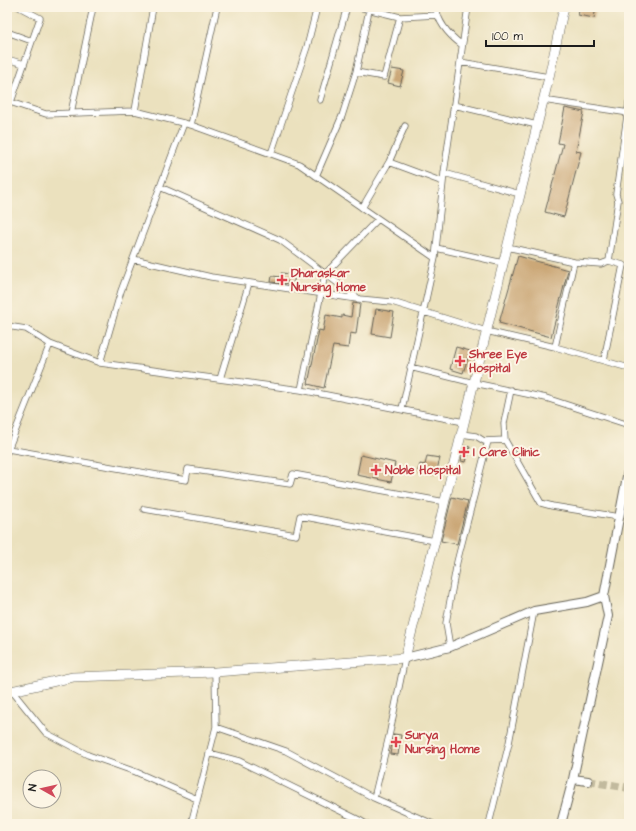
<svg xmlns="http://www.w3.org/2000/svg" width="636" height="831" font-family="'Architects Daughter',sans-serif">
<style>
.building{fill:#cba777}
.lines{fill:none;stroke-linecap:round;stroke-linejoin:round}
.secondary-tunnel{stroke:#c2ba9e;stroke-width:8;stroke-dasharray:8 4;stroke-linecap:butt}
.street-casing{stroke:#646155;stroke-width:7}
.secondary-casing{stroke:#646155;stroke-width:10}
.primary-casing{stroke:#646155;stroke-width:10}
.street{stroke:#fff;stroke-width:5.5}
.secondary{stroke:#fff;stroke-width:8}
.primary{stroke:#fff;stroke-width:9}
.health-dot{fill:#e0444e;stroke:#fcf5e5;stroke-width:1.5}
.labels{text-anchor:middle;stroke-width:4;stroke-linejoin:round;paint-order:stroke}
.health-label{font-size:12px;font-weight:bold;fill:#be3a42;stroke:#fcf5e5;text-anchor:start}
</style>
<rect width="100%" height="100%" fill="#fcf5e5"/>
<filter id="ink" filterUnits="userSpaceOnUse"><feTurbulence type="fractalNoise" baseFrequency=".025" numOctaves="2"/><feDisplacementMap in="SourceGraphic" scale="8" xChannelSelector="R" yChannelSelector="G"/><feConvolveMatrix kernelMatrix="1 2 1 2 8 2 1 2 1" color-interpolation-filters="sRGB"/></filter>
<filter id="wash" filterUnits="userSpaceOnUse"><feTurbulence type="fractalNoise" baseFrequency=".012" numOctaves="4" result="noise"/><feDisplacementMap in="SourceGraphic" scale="16" xChannelSelector="R" yChannelSelector="G"/><feGaussianBlur stdDeviation="0.9" result="paint"/><feColorMatrix in="noise" values="0 0 0 0 0 0 0 0 0 0 0 0 0 0 0 0 0 1.4 0 .05"/><feComposite in="paint" operator="in"/></filter>
<g filter="url(#wash)">
<rect width="100%" height="100%" fill="#ebe1be"/>
<g id="blocks">
<!-- building -->
<path class="building" d="M580,7H596L594,18L578,15Z
M392,69L404,71L400,86L388,83Z
M565,108L584,112L576,151L581,152L564,217L545,212L563,144L558,143Z
M518,256L568,270L551,337L499,323Z
M281,273L291,274V277H294V283L286,282V284L271,282L272,276L281,277Z
M353,303L360,304L356,334L350,333L348,348L333,346L324,388L308,384L319,330L323,331L326,315L342,318V315L351,317Z
M376,309L394,312L390,337L372,334Z
M456,347L470,351L463,373L450,369Z
M465,446L470,447L466,462L461,461Z
M361,455L395,463L391,482L357,475Z
M427,456L440,458L436,474L418,471L420,464L425,465Z
M452,497L468,501L457,544L441,541Z
M394,734L401,735L398,755L390,754Z"/>
</g>
</g>
<g filter="url(#ink)">
<use href="#blocks" fill-opacity="0" stroke="#646155" stroke-width="1"/>
<g class="lines">
<!-- secondary-tunnel -->
<path class="secondary-tunnel" d="M588,781L629,788"/>
<defs>
<path id="street" d="M359,7L400,17L437,15
M436,7C438,24 450,36 462,45
M7,32L32,41
M7,59L24,64
M460,62L549,77
M356,72L384,77L400,17
M320,100L347,7
M543,100L629,113
M7,101L46,114L135,111L191,125L299,164L435,258
M11,102L40,18L19,7
M454,105L537,125
M135,111L153,7
M71,113L93,7
M191,125L217,7
M271,154L307,47L317,7
M389,162L443,182
M444,173L520,194
M316,176L342,116L356,72L369,10
M160,187L280,240L359,299L392,302L486,331L555,347L629,368
M362,208L389,162L405,126
M507,247L574,262L601,264L609,261L623,265L604,360
M436,248L503,263
M133,259L211,277L357,299
M609,261L618,201L616,194L629,102
M7,326L26,329L50,344
M555,347L574,262
M100,363L121,291L184,123
M410,367L474,383L546,398L629,425
M220,379L249,283
M301,390L325,274L378,219
M511,390L504,423L505,440L541,503L552,506L619,517
M402,409L435,258L444,173L468,7
M461,434L476,436L484,441L505,440
M8,449L186,480L188,469L290,484L293,474L445,502
M7,452L50,344L100,363L301,390L464,422
M144,509L296,535L300,516L435,541
M450,647L446,623L457,562L488,441
M12,691L46,733L88,755L136,772L197,799
M216,727L286,751L374,798L433,824
M209,753L239,761L361,821L359,824
M374,798L389,736L405,658
M361,821L366,824
M191,824L216,727L215,672
M489,824L509,743L534,611"/>
<path id="secondary" d="M405,658L450,647L534,611L587,602L604,596L629,466
M588,781L573,779L608,616L604,596
M561,824L573,779"/>
<path id="primary" d="M7,692L73,677L215,672L405,658L435,541L549,77L564,7"/>
</defs>
<!-- street casing -->
<use href="#street" class="street-casing"/>
<!-- secondary casing -->
<use href="#secondary" class="secondary-casing"/>
<!-- primary casing -->
<use href="#primary" class="primary-casing"/>
<!-- street -->
<use href="#street" class="street"/>
<!-- secondary -->
<use href="#secondary" class="secondary"/>
<!-- primary -->
<use href="#primary" class="primary"/>
</g>
</g>
<!-- markers -->
<g class="health-dot">
<path d="M280 274h4v4h4v4h-4v4h-4v-4h-4v-4h4z"/>
<path d="M458 355h4v4h4v4h-4v4h-4v-4h-4v-4h4z"/>
<path d="M462 446h4v4h4v4h-4v4h-4v-4h-4v-4h4z"/>
<path d="M374 464h4v4h4v4h-4v4h-4v-4h-4v-4h4z"/>
<path d="M394 736h4v4h4v4h-4v4h-4v-4h-4v-4h4z"/>
</g>
<g class="labels">
<!-- health labels -->
<g class="health-label">
<text x="291" y="277">Dharaskar<tspan x="291" dy="14">Nursing Home</tspan></text>
<text x="469" y="358">Shree Eye<tspan x="469" dy="14">Hospital</tspan></text>
<text x="473" y="456">I Care Clinic</text>
<text x="385" y="474">Noble Hospital</text>
<text x="405" y="739">Surya<tspan x="405" dy="14">Nursing Home</tspan></text>
</g>
</g>
<!-- margin -->
<rect width="636" height="831" fill="none" stroke="#fcf5e5" stroke-width="24"/>
<!-- north arrow -->
<g transform="translate(42 789) rotate(278)"><circle r="19" fill="#fcf5e5" stroke="#a29e95"/>
<path d="M0-3L7 15L0 10L-7 15Z" fill="#d1495b"/>
<text y="-6" font-size="11" font-weight="bold" text-anchor="middle" fill="#1c1c1c">N</text>
</g>
<!-- scale -->
<path d="M486 40v6h108v-6" fill="none" stroke="#1c1c1c" stroke-width="2"/>
<text x="492" y="40" font-size="12" fill="#1c1c1c" stroke="#fcf5e5" stroke-width="3" paint-order="stroke">100 m</text>
</svg>
